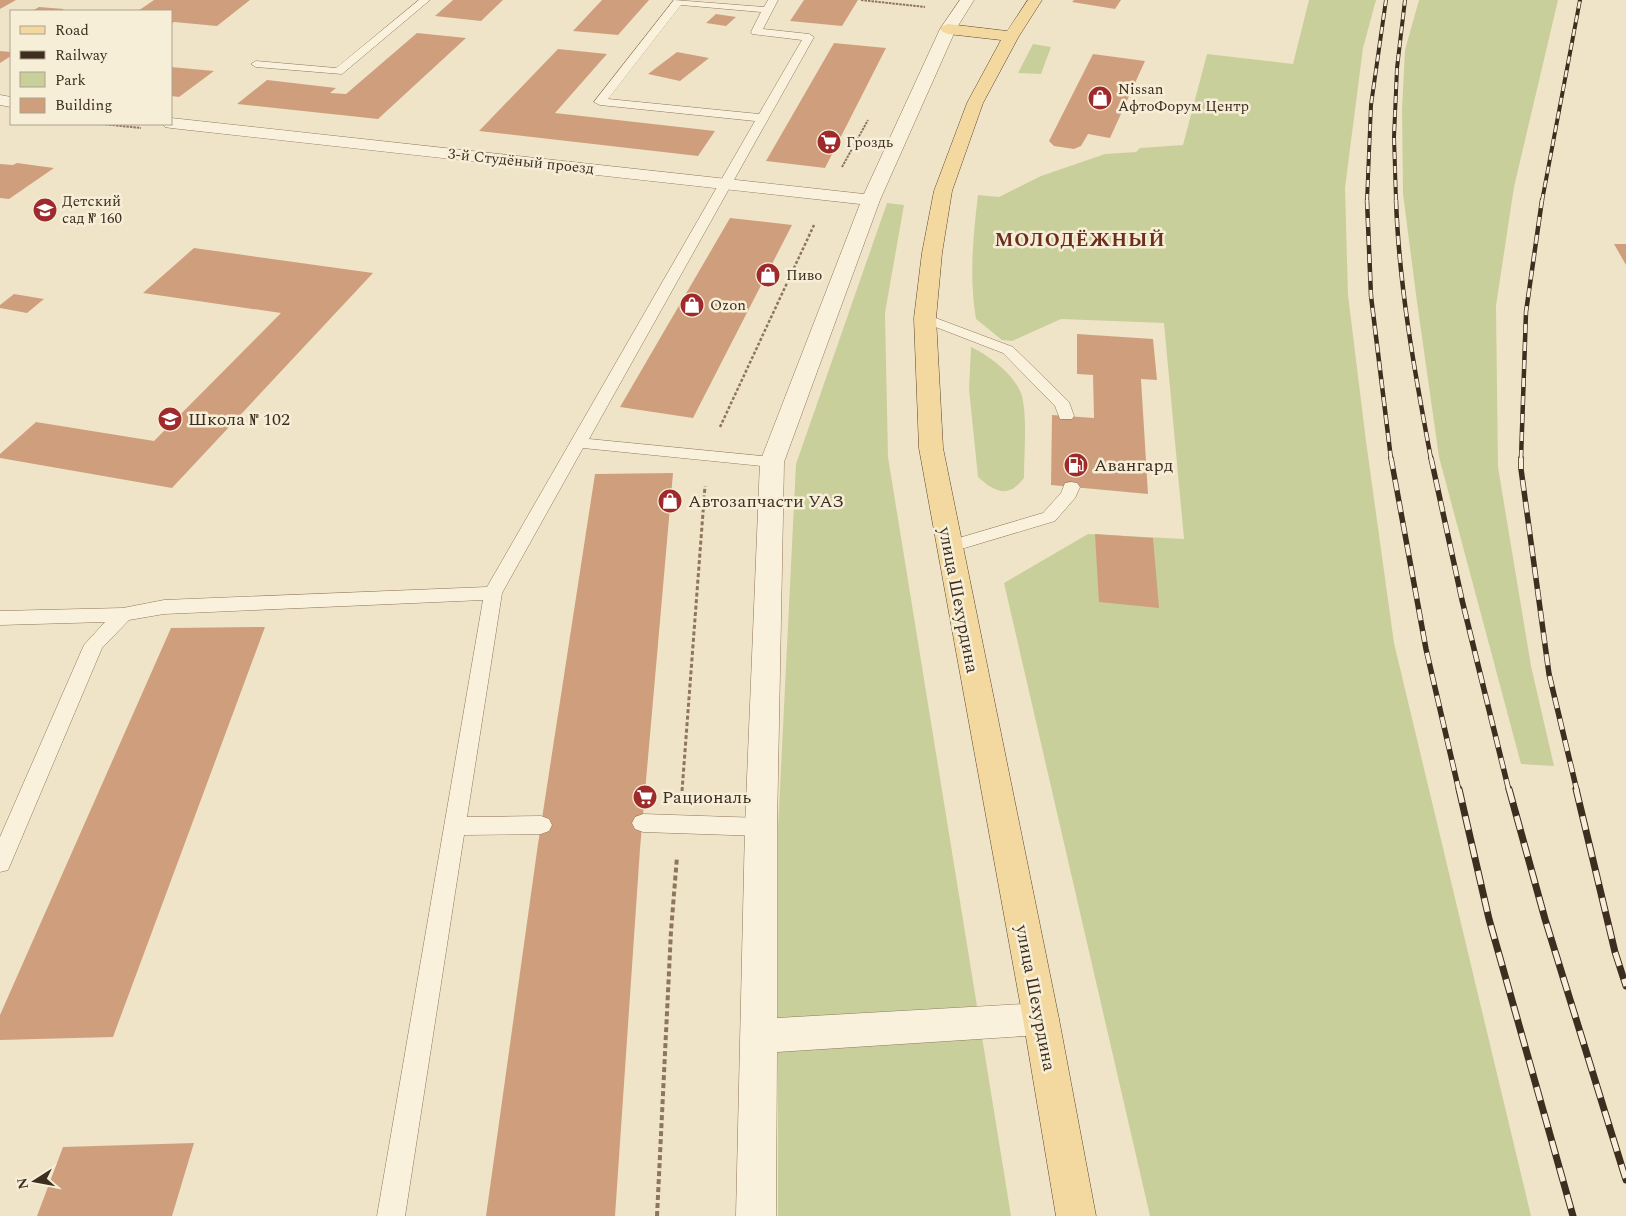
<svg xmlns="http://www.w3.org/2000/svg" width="1626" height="1216" font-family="Spectral,serif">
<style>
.green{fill:#c9cf9b}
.building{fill:#cf9f7d}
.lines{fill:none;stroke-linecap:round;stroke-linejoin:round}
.service-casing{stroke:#8d765c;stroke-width:1}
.minor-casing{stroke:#8d765c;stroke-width:1}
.primary-casing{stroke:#5b4430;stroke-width:1}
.path-far3{stroke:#8d765c;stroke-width:2;stroke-dasharray:2.5 1;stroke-linecap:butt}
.path-far2{stroke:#8d765c;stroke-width:2.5;stroke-dasharray:3 2;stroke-linecap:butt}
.path-far1{stroke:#8d765c;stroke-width:3;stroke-dasharray:4 2.5;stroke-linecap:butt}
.path{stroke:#8d765c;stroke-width:4;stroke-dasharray:5 3;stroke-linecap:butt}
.service{fill:#faf1dc;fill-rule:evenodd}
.minor{fill:#faf1dc;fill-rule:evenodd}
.primary{fill:#f3d9a0;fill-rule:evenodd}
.rail-far3-casing{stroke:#3d2e20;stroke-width:4}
.rail-far2-casing{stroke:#3d2e20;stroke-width:4.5}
.rail-far1-casing{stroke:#3d2e20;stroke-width:5.5}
.rail-casing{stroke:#3d2e20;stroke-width:7}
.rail-far3{stroke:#f7eed8;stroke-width:2.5;stroke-dasharray:7;stroke-linecap:butt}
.rail-far2{stroke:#f7eed8;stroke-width:3;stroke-dasharray:9;stroke-linecap:butt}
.rail-far1{stroke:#f7eed8;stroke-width:4;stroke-dasharray:11;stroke-linecap:butt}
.rail{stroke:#f7eed8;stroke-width:5;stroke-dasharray:14;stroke-linecap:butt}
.labels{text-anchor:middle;stroke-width:5;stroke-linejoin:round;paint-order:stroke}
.far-poi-label{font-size:15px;fill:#3d2e20;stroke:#f7eed8;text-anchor:start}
.far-street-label{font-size:15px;fill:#3d2e20;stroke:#f7eed8}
.poi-label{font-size:18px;fill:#3d2e20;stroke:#f7eed8;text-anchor:start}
.street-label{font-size:18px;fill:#3d2e20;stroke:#f7eed8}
.far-district-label{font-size:19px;font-weight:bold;letter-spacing:1px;fill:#6b2e1e;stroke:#f7eed8}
</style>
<rect width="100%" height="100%" fill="#f0e4c8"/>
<!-- green -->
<path class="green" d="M1309,0H1376L1363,48L1345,188L1348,295L1366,441L1394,643L1531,1216H1150L1004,583L1088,534L1184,539L1164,323L1061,319L1012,341L1002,340L976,319C969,278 973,237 978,195L999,197L1041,176L1105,154L1136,152L1140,148L1183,145L1207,54L1293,64Z
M1419,0H1558L1514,187L1496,306L1498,467L1531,666L1554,766L1521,764L1439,457L1417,302L1403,194L1402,110L1405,50Z
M1033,44L1051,47L1041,74L1018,73Z
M887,203L904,205L885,313L888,457L1011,1216H778V828L796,464Z
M971,347C990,356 1020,378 1023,401C1027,423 1024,454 1024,478C1008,499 995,492 978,477L969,389Z"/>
<!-- building -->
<path class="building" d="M0,0H16L0,9Z
M154,0H250L217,26L174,22L171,24V11H138Z
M453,0H503L481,21L435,16Z
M602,0H649L618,35L573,31Z
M804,0H858L842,26L790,21Z
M1074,0H1121L1115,9L1072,2Z
M39,7L64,9L61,11H32Z
M716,14L736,17L726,26L706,23Z
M417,33L466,38L378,119L237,104L267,80L336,88L330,93L346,94Z
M834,43L886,48L825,168L766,161Z
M558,49L607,54L555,113L715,131L698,156L479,131Z
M0,51L11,52V56L0,63Z
M677,52L709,58L680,81L648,74Z
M1093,54L1145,61L1110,138L1088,134L1081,146L1074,149L1054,146L1049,141Z
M171,67L214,71L179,97L171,96Z
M17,163L54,168L9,199L0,198V164L13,165Z
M730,218L792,225L693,418L620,407Z
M1614,244H1626V265Z
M194,248L373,273L172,488L0,458V454L36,422L154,441L281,313L143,293Z
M14,294L44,299L27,313L0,308V305Z
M1077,334L1153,339L1157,380L1141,379L1148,494L1051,485L1052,415L1094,418L1093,375L1077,374Z
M673,473L640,849L615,1216H486L537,851L595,474Z
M1095,534L1153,538L1159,608L1099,602Z
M265,627L113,1037L0,1040V1015L171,628Z
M194,1143L172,1216H37L63,1147Z"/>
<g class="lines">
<defs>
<path id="service" d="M419,0H430L342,74L256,67L251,64L256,61L336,68Z
M674,0L764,7L768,0H778L763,29L809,34L814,37L589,439L772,457L778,458L780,462L778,466L772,467L583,448L502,593L467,817L541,816L549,819L552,825L549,831L541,834L464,835L405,1216H377L483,600L164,614L129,620L102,648L11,863L8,870L0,872V837L84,645L105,622L0,625V611L123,608L164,600L487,587L755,121L600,105L594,102ZM681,5L761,12L751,32L752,34L802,40L759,114L608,99Z
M925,314L1013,347L1069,402L1074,416L1072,419H1060L1055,406L1003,353L920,321L918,318L920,315Z
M1071,482L1077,483L1080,487L1075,498L1055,521L948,553L942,551L939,547L942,543L1043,513L1061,493L1065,483Z
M643,814L761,818L769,821L772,827L769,833L761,836L643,832L635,829L632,823L635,817Z"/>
<path id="minor" d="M960,0H974L956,29L880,200L784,462L777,827V1018L1041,1003L1054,1007L1059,1019L1054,1031L1041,1035L777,1052L776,1216H736L745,827L760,462L860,204L171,128L165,127L163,124H171V118L864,194L940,29Z
M0,95L11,97V107L0,105Z"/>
<path id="primary" d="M1028,0H1042L1019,36L983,103L952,191L942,253L936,318L943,448L1059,1019L1096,1216H1056L1023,1019L919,448L914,318L922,253L934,191L967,103L1001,40L948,34L943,32L940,29L943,26L948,24L1007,31Z"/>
</defs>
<!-- service casing -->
<use href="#service" class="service-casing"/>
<!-- minor casing -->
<use href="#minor" class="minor-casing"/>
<!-- primary casing -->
<use href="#primary" class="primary-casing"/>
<!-- path-far3 -->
<path class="path-far3" d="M861,0L925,7
M102,124L141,128
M842,167L868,120"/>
<!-- path-far2 -->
<path class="path-far2" d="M720,427L814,225"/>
<!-- path-far1 -->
<path class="path-far1" d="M682,791L705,486"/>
<!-- path -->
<path class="path" d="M657,1216L671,931L677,857"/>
<!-- service -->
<use href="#service" class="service"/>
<!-- minor -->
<use href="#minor" class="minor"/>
<!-- primary -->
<use href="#primary" class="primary"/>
<defs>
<path id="rail-far3" d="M1367,201L1371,105L1386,0
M1396,201L1394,137L1397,68L1405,0
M1542,201L1580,0"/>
<path id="rail-far2" d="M1367,200L1371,296L1391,459
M1396,200C1399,287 1415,374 1431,459
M1521,459L1526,312L1542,200"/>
<path id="rail-far1" d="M1391,458L1426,649L1459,791
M1431,458L1462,600L1509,791
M1521,458V469L1549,674L1577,791"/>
<path id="rail" d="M1459,789L1489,919L1573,1216
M1509,789L1545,919L1626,1180
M1576,789L1615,952L1626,986"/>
</defs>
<!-- rail-far3 casing -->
<use href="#rail-far3" class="rail-far3-casing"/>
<!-- rail-far2 casing -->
<use href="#rail-far2" class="rail-far2-casing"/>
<!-- rail-far1 casing -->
<use href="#rail-far1" class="rail-far1-casing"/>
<!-- rail casing -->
<use href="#rail" class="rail-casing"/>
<!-- rail-far3 -->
<use href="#rail-far3" class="rail-far3"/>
<!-- rail-far2 -->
<use href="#rail-far2" class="rail-far2"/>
<!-- rail-far1 -->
<use href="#rail-far1" class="rail-far1"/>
<!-- rail -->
<use href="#rail" class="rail"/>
</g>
<!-- icons -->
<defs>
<symbol id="shop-disc" viewBox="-11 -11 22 22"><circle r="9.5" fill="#9e2a2b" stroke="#f7eed8"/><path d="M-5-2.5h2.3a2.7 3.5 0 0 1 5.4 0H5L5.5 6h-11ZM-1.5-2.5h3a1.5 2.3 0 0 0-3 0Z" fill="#fff"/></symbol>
<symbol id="supermarket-disc" viewBox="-11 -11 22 22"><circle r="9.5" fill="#9e2a2b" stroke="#f7eed8"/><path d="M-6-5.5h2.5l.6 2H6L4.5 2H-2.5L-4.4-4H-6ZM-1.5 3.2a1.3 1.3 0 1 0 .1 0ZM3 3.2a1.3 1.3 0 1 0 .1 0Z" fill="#fff"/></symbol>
<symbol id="school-disc" viewBox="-11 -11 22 22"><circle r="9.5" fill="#9e2a2b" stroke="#f7eed8"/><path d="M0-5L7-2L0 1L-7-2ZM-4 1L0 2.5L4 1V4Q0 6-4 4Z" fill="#fff"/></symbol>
<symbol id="fuel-disc" viewBox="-11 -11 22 22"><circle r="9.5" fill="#9e2a2b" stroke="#f7eed8"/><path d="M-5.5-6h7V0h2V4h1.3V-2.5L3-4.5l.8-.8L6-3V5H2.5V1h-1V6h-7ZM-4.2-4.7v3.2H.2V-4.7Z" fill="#fff"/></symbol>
</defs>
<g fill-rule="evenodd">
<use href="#shop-disc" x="1086" y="84" width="28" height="28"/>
<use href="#supermarket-disc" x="815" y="128" width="28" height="28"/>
<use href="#school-disc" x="31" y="196" width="28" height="28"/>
<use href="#shop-disc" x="754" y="261" width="28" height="28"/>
<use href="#shop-disc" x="678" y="291" width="28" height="28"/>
<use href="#school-disc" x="156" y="405" width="28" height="28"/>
<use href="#fuel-disc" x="1062" y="451" width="28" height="28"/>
<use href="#shop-disc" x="656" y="487" width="28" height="28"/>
<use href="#supermarket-disc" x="631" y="783" width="28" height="28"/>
</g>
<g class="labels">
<!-- far-poi labels -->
<g class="far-poi-label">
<text x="1118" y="94">Nissan<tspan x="1118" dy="17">АфтоФорум Центр</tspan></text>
<text x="846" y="147">Гроздь</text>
<text x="62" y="206">Детский<tspan x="62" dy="17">сад № 160</tspan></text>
<text x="786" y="280">Пиво</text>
<text x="710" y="310">Ozon</text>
</g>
<!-- far-street labels -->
<g class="far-street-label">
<text transform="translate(521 161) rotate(6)" y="5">3-й Студёный проезд</text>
</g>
<!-- poi labels -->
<g class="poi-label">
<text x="188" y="425">Школа № 102</text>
<text x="1094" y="471">Авангард</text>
<text x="688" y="507">Автозапчасти УАЗ</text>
<text x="662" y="803">Рациональ</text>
</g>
<!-- street labels -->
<g class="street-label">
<text transform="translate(959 600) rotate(79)" y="6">улица Шехурдина</text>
<text transform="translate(1036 998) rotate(79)" y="6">улица Шехурдина</text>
</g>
<!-- far-district labels -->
<g class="far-district-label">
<text x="1080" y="246">МОЛОДЁЖНЫЙ</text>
</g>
</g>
<!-- legend -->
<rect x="10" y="10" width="162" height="115" fill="#f7eed8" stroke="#ada18e"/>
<rect x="20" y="26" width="25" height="8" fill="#f3d9a0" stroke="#ada18e"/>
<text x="55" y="35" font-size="15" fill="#3d2e20">Road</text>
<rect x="20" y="51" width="25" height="8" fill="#3d2e20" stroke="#ada18e"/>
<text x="55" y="60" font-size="15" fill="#3d2e20">Railway</text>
<rect x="20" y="72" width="25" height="15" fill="#c9cf9b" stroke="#ada18e"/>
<text x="55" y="85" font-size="15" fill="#3d2e20">Park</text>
<rect x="20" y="98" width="25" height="15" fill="#cf9f7d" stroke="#ada18e"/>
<text x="55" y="110" font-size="15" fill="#3d2e20">Building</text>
<!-- north arrow -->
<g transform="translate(35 1181) rotate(259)" stroke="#f7eed8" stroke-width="4" paint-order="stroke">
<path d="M0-4L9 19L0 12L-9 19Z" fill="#3d2e20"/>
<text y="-8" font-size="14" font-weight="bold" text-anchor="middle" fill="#3d2e20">N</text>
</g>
</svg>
